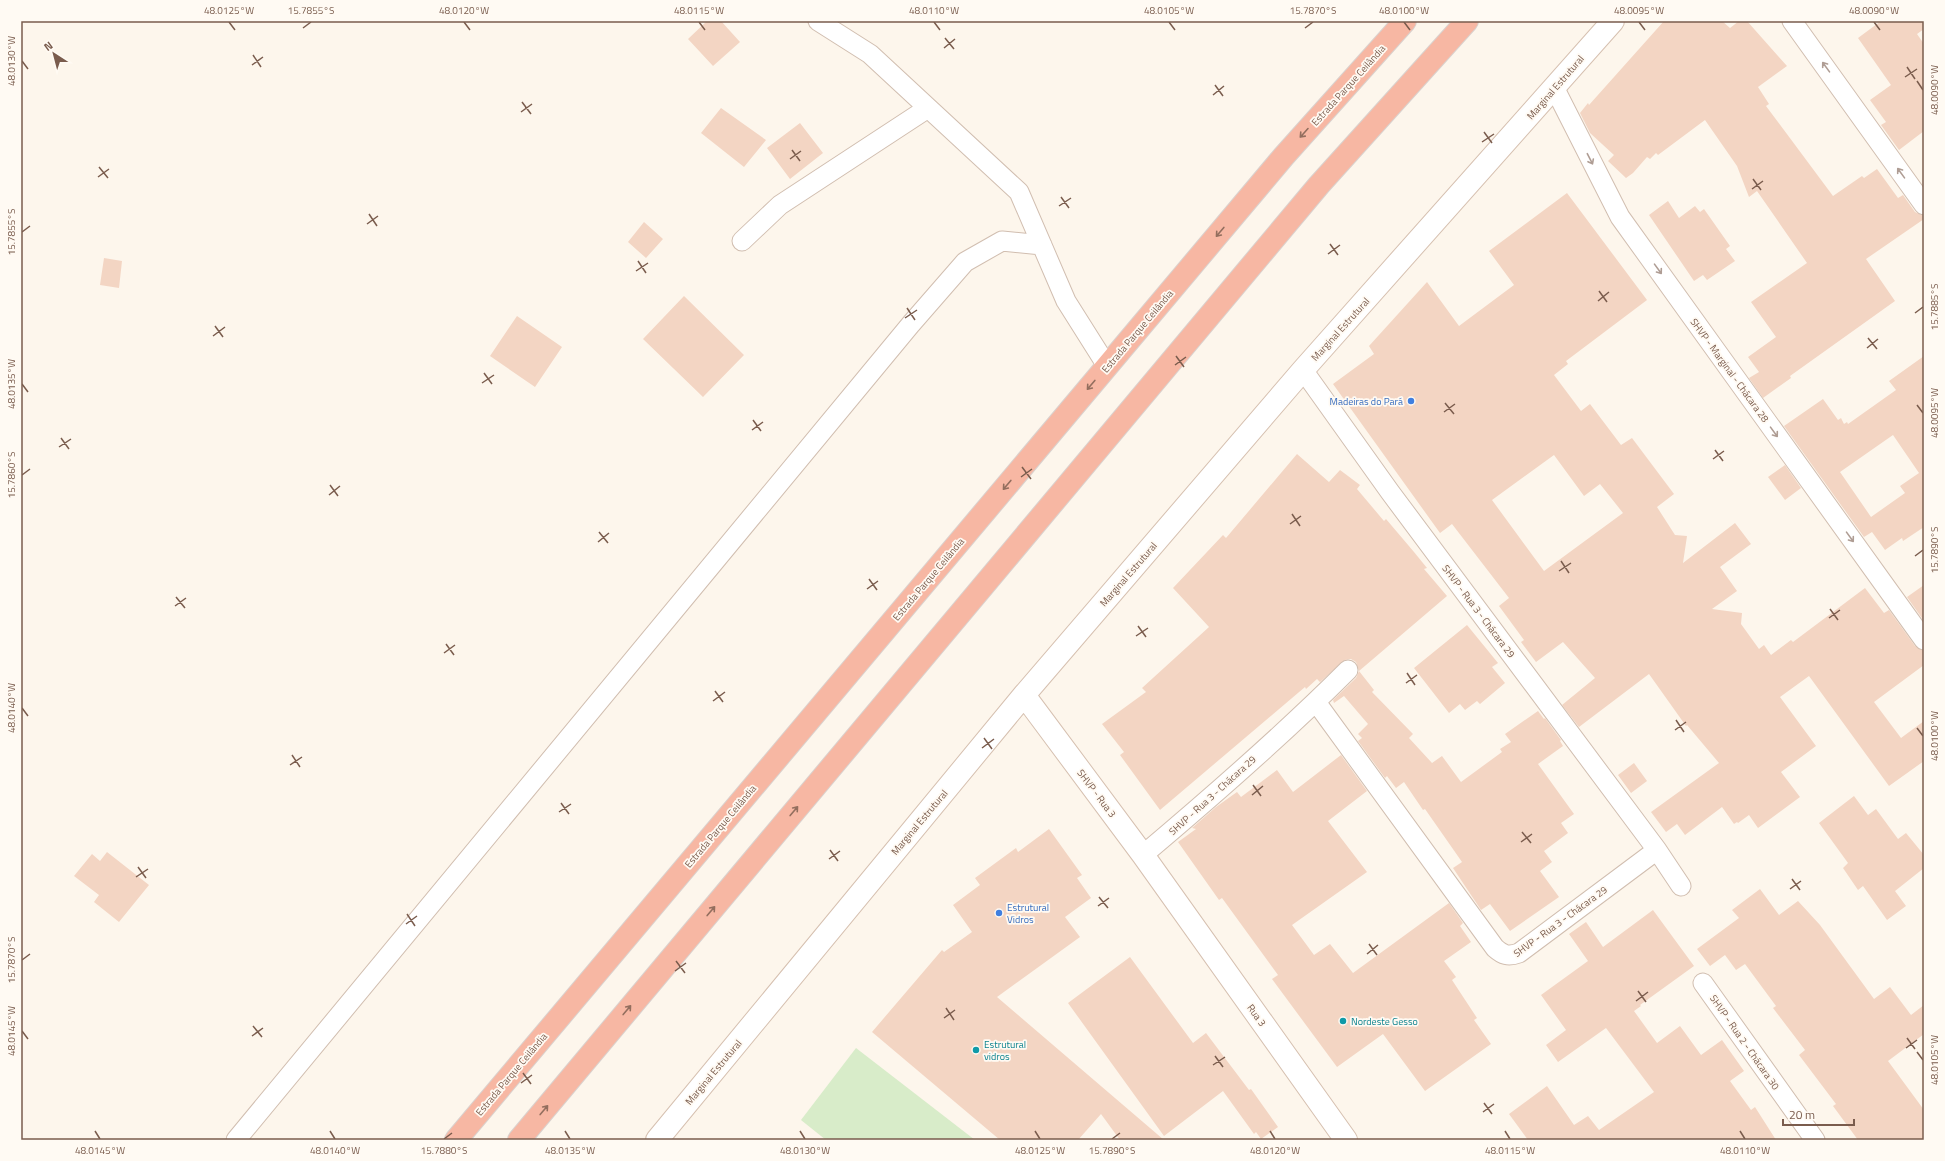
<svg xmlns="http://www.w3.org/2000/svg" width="1945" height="1161" font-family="'Titillium Web',sans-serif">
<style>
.green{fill:#d8ecc9}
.building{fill:#f3d5c3;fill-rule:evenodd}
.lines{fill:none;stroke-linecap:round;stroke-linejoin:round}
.minor-casing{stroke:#d1beb0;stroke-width:21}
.secondary-casing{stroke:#d6c0b0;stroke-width:24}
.motorway-casing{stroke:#dad1cd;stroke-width:24}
.minor{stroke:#fff;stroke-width:19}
.secondary{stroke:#fff;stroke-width:22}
.motorway{stroke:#f7b7a3;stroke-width:22}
.oneway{stroke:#af9d94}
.oneway2{stroke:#936e5e}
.ticks{fill:none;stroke:#7a5c4d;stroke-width:1.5}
.shop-dot{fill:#3f7fe0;stroke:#fffaf3;stroke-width:1.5}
.culture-dot{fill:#0f9aa8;stroke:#fffaf3;stroke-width:1.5}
.labels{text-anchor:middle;stroke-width:3.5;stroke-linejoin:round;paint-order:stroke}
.street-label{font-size:10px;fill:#7a5c4d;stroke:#fffaf3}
.shop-label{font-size:10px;fill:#366cbe;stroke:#fffaf3;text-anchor:end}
.culture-label{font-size:10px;fill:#0d838f;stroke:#fffaf3;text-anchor:start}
.neatline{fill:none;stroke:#7a5c4d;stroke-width:1.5}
.ticks-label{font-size:10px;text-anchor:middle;fill:#7a5c4d}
</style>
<rect width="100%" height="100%" fill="#fdf6ec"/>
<!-- green -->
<path class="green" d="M856,1048L975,1140H826L801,1120Z"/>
<!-- building -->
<path class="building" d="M707,21H721L740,42L713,66L688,39Z
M1664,21H1722L1730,28L1739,21H1747L1787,66L1758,87L1769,104L1766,106L1833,196L1862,176L1864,178L1877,169L1898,198L1903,195L1915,212L1924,216V219L1866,259L1895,301L1790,376L1791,378L1763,398L1749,378L1759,372L1748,357L1776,337L1751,302L1807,263L1757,191L1749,197L1737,166L1705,120L1658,155L1656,153L1650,159L1647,157L1633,173L1626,178L1608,161L1614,155L1590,133L1580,113L1588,103L1589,105Z
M1881,21H1924V29L1917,34L1924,44V131L1899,150L1881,125L1886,122L1870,100L1891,85L1858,38Z
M721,108L766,140L744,167L701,133Z
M800,123L823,153L790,179L767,148Z
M1567,193L1647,300L1566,361L1568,364L1554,375L1581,411L1590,404L1621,445L1632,438L1674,494L1657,507L1675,535L1687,536L1683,563L1735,523L1751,544L1720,567L1737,591L1712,609L1742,613L1741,624L1759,649L1764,645L1771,655L1791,640L1793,642L1865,588L1884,613L1889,610L1915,646L1924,651V665L1874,702L1901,738L1924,721V761L1889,786L1809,676L1780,697L1816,746L1781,772L1800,797L1758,828L1749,815L1738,823L1737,822L1734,824L1722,807L1685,835L1677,824L1666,832L1651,812L1719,763L1687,725L1686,726L1649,674L1579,727L1562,705L1595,678L1563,642L1536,662L1521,642L1524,640L1499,606L1509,598L1452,524L1440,533L1333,384L1374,354L1369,346L1427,282L1459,326L1514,285L1489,251ZM1554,455L1584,496L1600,484L1623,513L1544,571L1492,500Z
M1668,201L1679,218L1695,206L1700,212L1704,209L1730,246L1726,249L1735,261L1707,280L1703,275L1694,281L1649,215Z
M644,222L663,239L646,258L628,242Z
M104,258L122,261L119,288L100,285Z
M684,296L744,355L703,397L643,339Z
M517,316L562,347L535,387L490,356Z
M1924,356V527L1903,541L1902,538L1885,550L1872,532L1864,537L1784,426L1823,399L1838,420L1841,418L1844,424L1847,422L1848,424L1896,390L1889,381ZM1893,435L1919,473L1900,486L1905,493L1871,517L1840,472Z
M1297,454L1329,482L1340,470L1360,485L1357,489L1384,521L1386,519L1414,552L1427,568L1424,569L1447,596L1359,671L1356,662L1351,659L1345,660L1320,682L1317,679L1306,689L1305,687L1160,810L1120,755L1124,752L1102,724L1146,692L1142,688L1209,627L1173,588L1223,535L1226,538Z
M1785,465L1801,488L1785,500L1768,477Z
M1924,585V621L1907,597Z
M1467,625L1498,663L1492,667L1505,683L1480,704L1477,701L1465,710L1460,704L1449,713L1414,668Z
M1359,671L1374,690L1372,692L1413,734L1409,738L1432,763L1442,756L1461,782L1502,752L1500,749L1511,742L1505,734L1538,711L1544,719L1545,718L1561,740L1560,741L1563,746L1538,764L1574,814L1561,823L1568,833L1544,851L1552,862L1540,871L1559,897L1510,931L1490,904L1481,910L1453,868L1462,862L1425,809L1423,810L1404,782L1396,788L1387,776L1385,778L1358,741L1362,738L1358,734L1368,724L1344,696L1334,703L1333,700L1356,678Z
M1341,755L1367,791L1328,821L1367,872L1292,925L1314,955L1330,944L1353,973L1449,903L1463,923L1460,926L1471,942L1444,961L1456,977L1452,980L1477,1018L1474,1020L1491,1044L1425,1091L1383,1034L1337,1067L1272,979L1278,975L1222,898L1219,900L1178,842L1196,829L1192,828L1216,807L1237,792L1241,797L1277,770L1293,792Z
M1634,763L1647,781L1631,793L1618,775Z
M1854,796L1868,815L1876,809L1898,839L1906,833L1924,855V868L1895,891L1906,906L1887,920L1863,886L1858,890L1843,868L1848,863L1819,823Z
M1049,829L1082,875L1077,878L1091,898L1065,917L1080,937L997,997L1164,1140H1120L1101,1114L1078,1140H1000L872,1032L942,950L944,952L972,932L953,905L980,885L975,878L1016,848L1018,852Z
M107,852L149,885L119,922L94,902L99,895L74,876L92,854L100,861Z
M1760,889L1779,915L1798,901L1820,925L1874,999L1890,987L1911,1015L1924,1005V1034L1888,1061L1924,1110V1140H1858L1833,1106L1836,1104L1799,1055L1805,1050L1773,1008L1776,1006L1745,964L1736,970L1725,955L1710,966L1697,949L1739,918L1732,910Z
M1653,910L1694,966L1640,1005L1641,1006L1634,1011L1657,1043L1680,1026L1701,1055L1722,1040L1744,1071L1730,1081L1751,1110L1755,1107L1776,1140H1528L1509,1114L1547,1086L1574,1125L1588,1116L1599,1130L1654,1092L1606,1028L1558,1062L1546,1045L1566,1030L1541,995L1588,961L1569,934L1586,922L1603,947Z
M1130,957L1193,1043L1206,1033L1249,1090L1251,1089L1278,1127L1261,1139L1256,1132L1254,1134L1223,1091L1164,1136L1068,1003Z"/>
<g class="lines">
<defs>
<path id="minor" d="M818,21L870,54L1019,192L1066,301L1107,366
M1792,21L1924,205
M1555,89L1620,217L1924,640
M742,241L780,205L928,108
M1303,370L1390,492L1657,850L1681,886
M1316,702L1495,948C1503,955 1508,957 1519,953L1657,850
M1143,855C1213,796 1283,735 1348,670
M1703,983L1815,1140
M236,1140L911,324L965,262L1002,241L1042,245"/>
<path id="secondary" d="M1024,695L1143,855L1346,1140
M657,1140L1024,695L1303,370L1613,21"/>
<path id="motorway" d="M456,1140L1284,156L1405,21
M519,1140L1319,185L1467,21"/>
</defs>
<!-- minor casing -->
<use href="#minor" class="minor-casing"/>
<!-- secondary casing -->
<use href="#secondary" class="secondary-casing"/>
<!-- motorway casing -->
<use href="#motorway" class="motorway-casing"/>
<!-- minor -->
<use href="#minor" class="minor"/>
<!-- secondary -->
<use href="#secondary" class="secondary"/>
<!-- motorway -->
<use href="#motorway" class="motorway"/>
</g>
<!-- one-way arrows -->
<defs><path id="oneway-shaft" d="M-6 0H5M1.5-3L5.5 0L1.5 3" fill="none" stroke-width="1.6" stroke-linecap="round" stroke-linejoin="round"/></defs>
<g class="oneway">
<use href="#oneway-shaft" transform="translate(1826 67) rotate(-126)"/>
<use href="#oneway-shaft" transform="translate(1590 159) rotate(63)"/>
<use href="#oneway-shaft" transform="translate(1901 173) rotate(-126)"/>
<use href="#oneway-shaft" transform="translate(1658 269) rotate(54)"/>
<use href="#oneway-shaft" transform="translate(1774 432) rotate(54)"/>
<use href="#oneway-shaft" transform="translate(1850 537) rotate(54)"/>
</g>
<g class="oneway2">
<use href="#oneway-shaft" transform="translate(1304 133) rotate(132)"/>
<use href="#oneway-shaft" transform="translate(1220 232) rotate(130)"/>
<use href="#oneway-shaft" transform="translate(1091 385) rotate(130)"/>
<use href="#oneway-shaft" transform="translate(1007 485) rotate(130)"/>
<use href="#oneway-shaft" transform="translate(794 811) rotate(-50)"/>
<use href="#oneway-shaft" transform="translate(711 911) rotate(-50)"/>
<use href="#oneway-shaft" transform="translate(627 1010) rotate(-50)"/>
<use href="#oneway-shaft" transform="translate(544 1110) rotate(-50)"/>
</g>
<!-- ticks -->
<path class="ticks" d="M229,22L235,30M464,22L470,30M699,22L705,30M934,22L940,30M1169,22L1175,30M1404,22L1410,30M1639,22L1645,30M1874,22L1880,30M303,28L311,22M1305,28L1313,22M945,38L954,49M944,48L955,39M253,55L261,67M22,61L28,69M252,65L263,57M1907,67L1915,79M1905,77L1917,69M1917,81L1923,90M1215,85L1223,96M1213,95L1224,86M522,102L531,114M521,112L532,104M1484,132L1492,143M1482,142L1494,134M792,150L800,161M790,159L801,151M99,167L108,178M98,177L109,169M1753,179L1761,190M1752,189L1763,181M1061,197L1069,208M1059,206L1071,198M369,214L377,226M367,224L378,216M22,232L30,226M1330,244L1338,255M1328,254L1340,245M638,261L646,273M636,271L648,263M1599,291L1607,302M1598,301L1609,292M907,308L915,320M1915,313L1923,307M905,318L917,310M215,326L223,337M213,336L225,327M1868,338L1877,349M1867,348L1878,339M1176,356L1184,367M1175,365L1186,357M484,373L492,384M482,383L494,375M22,384L28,392M1445,403L1454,414M1917,405L1923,413M1444,412L1455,404M753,420L761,431M752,430L763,422M61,438L69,449M59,447L71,439M1715,450L1723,461M1713,459L1724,451M1022,467L1031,479M22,475L30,469M1021,477L1032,469M330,485L338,496M329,495L340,486M1292,514L1300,526M1290,524L1301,516M599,532L608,543M598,542L609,533M1915,556L1923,550M1561,561L1569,573M1559,571L1571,563M869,579L877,590M867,589L878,581M176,597L185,608M175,606L186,598M1830,609L1838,620M1829,618L1840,610M1138,626L1146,637M1136,636L1148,628M446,644L454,655M444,653L455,645M1407,673L1415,685M1406,683L1417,675M715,691L723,702M713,701L725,692M22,708L28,716M1676,720L1684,732M1917,728L1923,736M1675,730L1686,722M984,738L992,749M982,748L994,739M292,755L300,767M290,765L302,757M1253,785L1261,796M1252,795L1263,786M561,803L569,814M559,812L571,804M1522,832L1531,843M1521,842L1532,834M830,850L838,861M829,859L840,851M138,867L146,878M136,877L148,869M1792,879L1800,890M1790,889L1801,881M1099,897L1108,908M1098,906L1109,898M407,914L415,926M406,924L417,916M1369,944L1377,955M1367,954L1378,945M22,960L30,954M676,961L685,973M675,971L686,963M1638,991L1646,1002M1636,1001L1648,992M946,1008L954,1020M944,1018L955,1010M253,1026L262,1037M22,1031L28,1039M252,1036L263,1028M1907,1038L1915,1049M1906,1048L1917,1040M1917,1052L1923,1060M1215,1056L1223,1067M1213,1065L1225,1057M523,1073L531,1084M521,1083L532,1075M1484,1103L1492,1114M1483,1112L1494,1104M95,1131L100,1139M330,1131L335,1139M565,1131L570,1139M800,1131L805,1139M1035,1131L1040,1139M1270,1131L1275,1139M1505,1131L1510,1139M1740,1131L1745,1139M444,1139L452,1133M1112,1139L1120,1133"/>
<!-- markers -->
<g class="shop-dot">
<circle cx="1411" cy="401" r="4"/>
<circle cx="999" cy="913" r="4"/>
</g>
<g class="culture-dot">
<circle cx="1343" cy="1021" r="4"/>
<circle cx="976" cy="1050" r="4"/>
</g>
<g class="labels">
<!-- street labels -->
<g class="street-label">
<text transform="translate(1348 85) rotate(-48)" y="4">Estrada Parque Ceilândia</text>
<text transform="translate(1555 87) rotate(-49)" y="4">Marginal Estrutural</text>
<text transform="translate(1340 329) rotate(-48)" y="4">Marginal Estrutural</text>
<text transform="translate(1137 331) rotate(-50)" y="4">Estrada Parque Ceilândia</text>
<text transform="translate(1730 370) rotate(54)" y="4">SHVP - Marginal - Chácara 28</text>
<text transform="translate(1128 574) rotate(-49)" y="4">Marginal Estrutural</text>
<text transform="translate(928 579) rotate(-50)" y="4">Estrada Parque Ceilândia</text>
<text transform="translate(1479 611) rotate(53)" y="4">SHVP - Rua 3 - Chácara 29</text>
<text transform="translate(1097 793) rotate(53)" y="4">SHVP - Rua 3</text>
<text transform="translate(1212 795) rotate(-42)" y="4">SHVP - Rua 3 - Chácara 29</text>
<text transform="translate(919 822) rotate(-50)" y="4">Marginal Estrutural</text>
<text transform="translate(720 826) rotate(-50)" y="4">Estrada Parque Ceilândia</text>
<text transform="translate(1560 921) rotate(-36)" y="4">SHVP - Rua 3 - Chácara 29</text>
<text transform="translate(1257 1015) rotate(54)" y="4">Rua 3</text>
<text transform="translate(1745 1042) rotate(55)" y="4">SHVP - Rua 2 - Chácara 30</text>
<text transform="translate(713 1072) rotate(-50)" y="4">Marginal Estrutural</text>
<text transform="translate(511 1074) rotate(-50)" y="4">Estrada Parque Ceilândia</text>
</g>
<!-- shop labels -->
<g class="shop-label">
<text x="1403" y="405">Madeiras do Pará</text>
<text x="1007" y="911" text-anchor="start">Estrutural<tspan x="1007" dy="12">Vidros</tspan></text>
</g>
<!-- culture labels -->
<g class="culture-label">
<text x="1351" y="1025">Nordeste Gesso</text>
<text x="984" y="1048">Estrutural<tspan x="984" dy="12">vidros</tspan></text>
</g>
</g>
<!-- border -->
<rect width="1945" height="1161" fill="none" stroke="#fffaf3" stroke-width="44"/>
<!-- north arrow -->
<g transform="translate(54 54) rotate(324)" stroke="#fffaf3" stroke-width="3" paint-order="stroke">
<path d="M0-3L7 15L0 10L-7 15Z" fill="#7a5c4d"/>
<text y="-6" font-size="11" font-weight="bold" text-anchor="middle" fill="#7a5c4d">N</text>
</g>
<!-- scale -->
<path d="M1783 1119v6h71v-6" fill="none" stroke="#7a5c4d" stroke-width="2"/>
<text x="1789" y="1119" font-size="12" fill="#7a5c4d" stroke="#fffaf3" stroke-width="3" paint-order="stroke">20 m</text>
<rect x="22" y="22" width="1901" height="1117" class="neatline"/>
<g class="ticks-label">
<text x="229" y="14">48.0125°W</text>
<text x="311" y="14">15.7855°S</text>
<text x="464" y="14">48.0120°W</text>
<text x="699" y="14">48.0115°W</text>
<text x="934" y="14">48.0110°W</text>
<text x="1169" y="14">48.0105°W</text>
<text x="1313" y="14">15.7870°S</text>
<text x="1404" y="14">48.0100°W</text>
<text x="1639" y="14">48.0095°W</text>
<text x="1874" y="14">48.0090°W</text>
<text transform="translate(11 61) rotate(-90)" y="4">48.0130°W</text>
<text transform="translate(1934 90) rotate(-90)" y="4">48.0090°W</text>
<text transform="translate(11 232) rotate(-90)" y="4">15.7855°S</text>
<text transform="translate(1934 307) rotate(-90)" y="4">15.7885°S</text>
<text transform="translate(11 384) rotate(-90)" y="4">48.0135°W</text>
<text transform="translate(1934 413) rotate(-90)" y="4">48.0095°W</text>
<text transform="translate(11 475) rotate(-90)" y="4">15.7860°S</text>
<text transform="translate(1934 550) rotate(-90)" y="4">15.7890°S</text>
<text transform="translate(11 708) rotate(-90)" y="4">48.0140°W</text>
<text transform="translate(1934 736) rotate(-90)" y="4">48.0100°W</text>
<text transform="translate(11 960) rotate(-90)" y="4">15.7870°S</text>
<text transform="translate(11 1031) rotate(-90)" y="4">48.0145°W</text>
<text transform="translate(1934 1060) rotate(-90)" y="4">48.0105°W</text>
<text x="100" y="1154">48.0145°W</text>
<text x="335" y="1154">48.0140°W</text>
<text x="444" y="1154">15.7880°S</text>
<text x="570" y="1154">48.0135°W</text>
<text x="805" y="1154">48.0130°W</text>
<text x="1040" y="1154">48.0125°W</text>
<text x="1112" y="1154">15.7890°S</text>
<text x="1275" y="1154">48.0120°W</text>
<text x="1510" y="1154">48.0115°W</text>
<text x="1745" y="1154">48.0110°W</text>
</g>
</svg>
